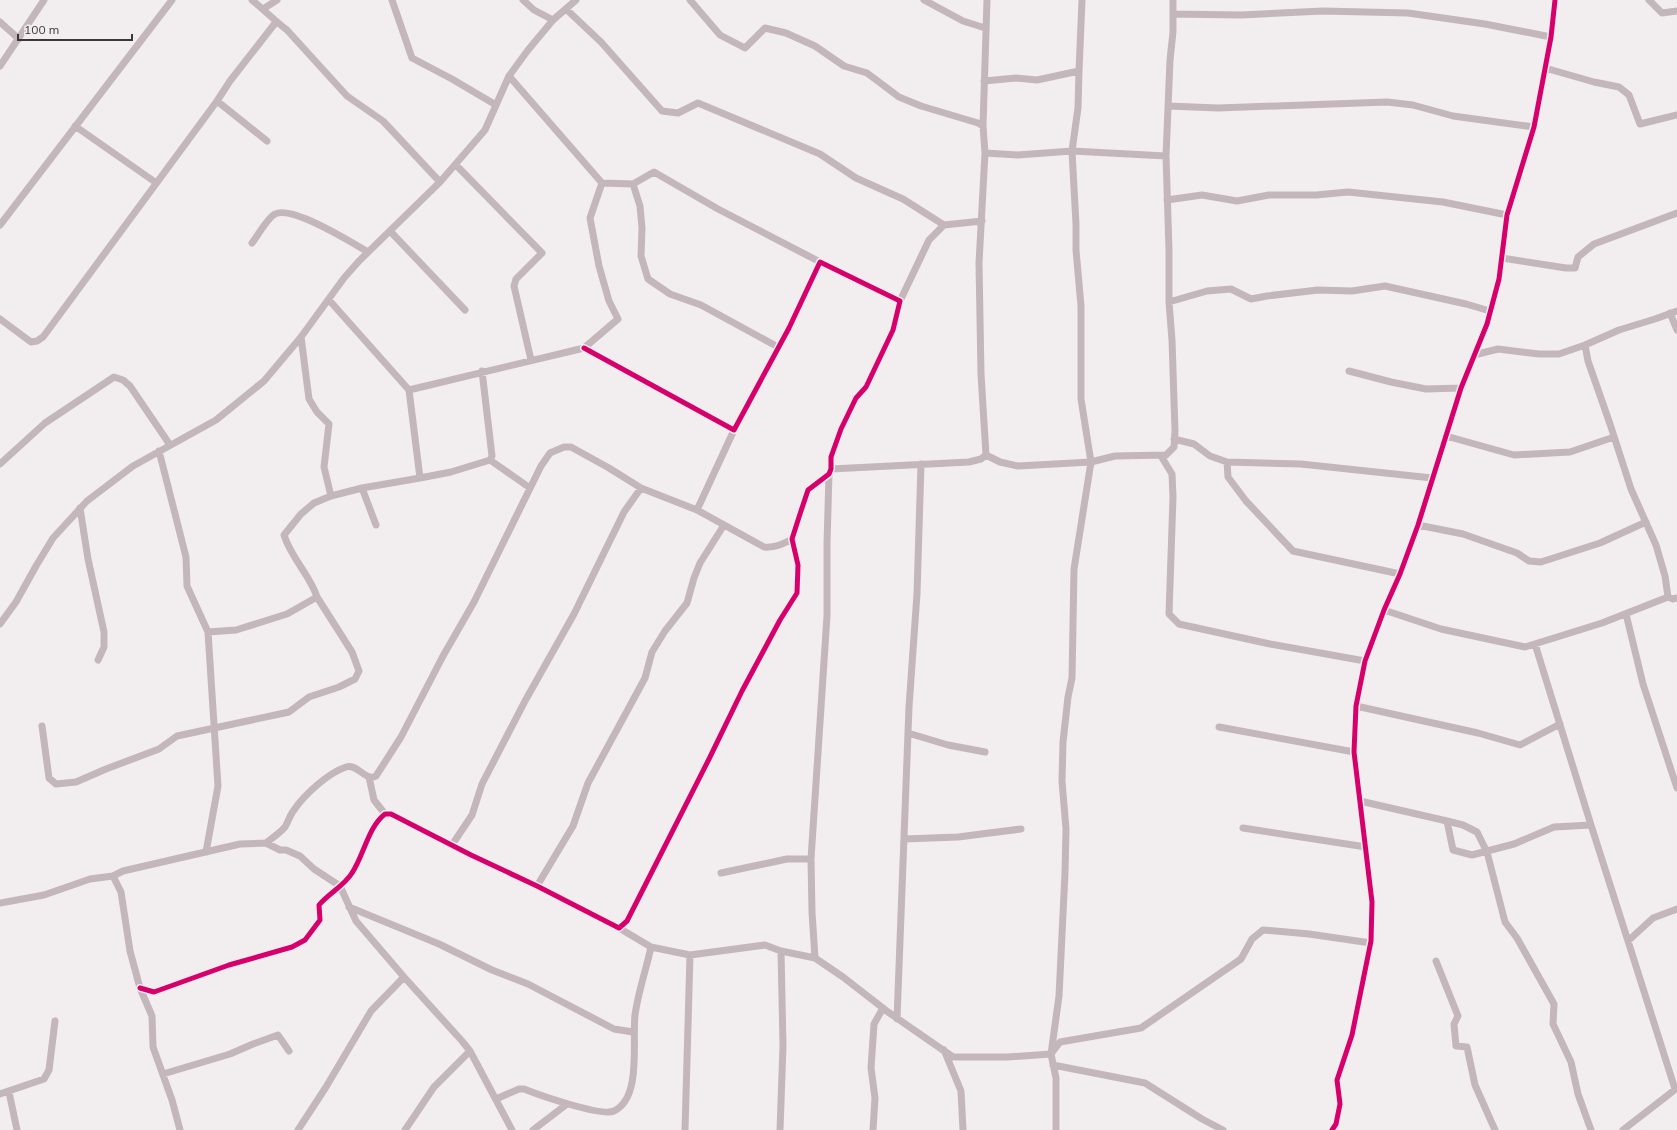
<svg xmlns="http://www.w3.org/2000/svg" width="1677" height="1130" font-family="Mulish,sans-serif">
<style>
.lines{fill:none;stroke-linecap:round;stroke-linejoin:round}
.street{stroke:#c3b7bb;stroke-width:7}
.cycleway-casing{stroke:#f3edee;stroke-width:8}
.cycleway{stroke:#d6006c;stroke-width:5}
</style>
<rect width="100%" height="100%" fill="#f2eeef"/>
<g class="lines">
<!-- street -->
<path class="street" d="M252,0C264,10 274,20 287,30L347,96L383,121L440,182
M392,0L412,58L452,79L496,105
M523,0L534,10L553,20
M690,0L720,35L745,48L765,28L786,33L815,46L844,66L867,73L899,97L921,106L978,123L983,126
M924,0L963,21L985,28
M1649,0L1662,13L1677,11
M263,9L277,0
M566,9L601,42L662,111L678,113L698,103L820,154L856,178L903,199L944,225
M1173,14L1241,15L1323,11L1408,13L1485,24L1551,37
M0,22L19,39
M0,66L44,0
M1545,68L1594,82L1619,87L1629,95L1640,124L1677,115
M984,81L1016,78L1037,80L1079,71L1082,0
M217,101L267,141
M1168,106L1218,108L1387,102L1413,105L1453,116L1534,127
M75,126L155,182
M985,153L1018,155L1072,151L1166,156
M456,165L542,253L516,279L514,286L531,360
M602,183L633,184L654,172L718,209L820,262
M633,184L640,206L642,228L641,256L648,279L670,294L701,305L778,347
M1167,200L1202,195L1237,201L1269,195H1316L1348,192L1443,202L1507,215
M0,225L172,0
M390,231L465,310
M252,243C257,237 268,217 275,214C292,205 351,242 368,252
M1502,258L1566,268H1575L1578,257L1594,244L1677,213
M329,300L409,390
M900,301L929,240L944,225L982,221
M1169,302L1207,291L1231,289L1251,299L1267,296L1318,290L1352,291L1385,286L1466,304L1490,311
M1670,313L1677,330
M0,319L31,342L37,341L43,337L217,101L230,81L276,22
M301,337L309,399L317,412L329,424L324,467L331,496
M1474,355L1498,349L1539,354H1559L1585,345
M1349,371L1391,382L1426,389L1461,388
M1446,436L1514,455L1570,452L1614,437
M1174,439L1194,444L1210,456L1227,462L1301,464L1432,478
M159,451L186,557L187,586L208,632L218,786L206,852
M986,455L1000,462L1018,466L1091,462L1115,456L1166,455L1174,447L1175,431L1172,340L1169,302V250L1166,156L1170,60L1173,32V0
M986,455L981,374L979,263L985,153L983,126L987,0
M1161,456L1172,474L1173,497L1169,614L1179,624L1270,644L1365,661
M490,460L530,488
M1227,462L1228,477L1246,501L1293,551L1400,574
M0,464L45,423L114,377L123,380L130,386L170,445
M831,469L969,462L981,459L986,455
M420,478L451,472L490,460L492,456L482,371
M362,488L376,525
M80,508L88,559L104,632V647L98,660
M697,510L734,430
M1418,525L1463,534L1517,553L1529,561L1541,562L1600,543L1646,522
M1668,597L1665,576L1656,545L1631,489L1610,424L1588,361L1585,345L1619,330L1655,319L1677,311
M1384,610L1441,629L1525,647L1602,623L1668,597L1673,599L1677,598
M1626,614L1643,684L1677,788
M0,624L16,602L36,566L53,538L87,501L133,466L216,420L264,381L301,337L344,278L359,261L440,182L485,130L509,76L528,50L553,20L576,0
M208,632L236,630L287,614L317,597C310,575 291,558 284,535L301,514L314,503L331,496L362,488L420,478L409,390L584,348L618,319L609,301L599,266L590,218L602,183L509,76
M1535,644L1591,825
M1356,706L1478,733L1520,745L1560,724
M42,726L49,778L56,784L76,782L106,769L159,749L177,736L289,712L309,697L339,687L355,679L359,671L352,652L317,597
M1219,727L1354,752
M908,733L948,745L985,752
M369,777L374,800L385,814
M1360,801L1447,821L1453,850L1472,855L1514,844L1554,827L1591,825L1628,941
M1447,821L1463,825L1477,832L1487,852L1505,922L1517,938L1554,1004L1553,1024L1571,1062L1578,1094L1591,1130
M1243,828L1366,847
M904,839L958,837L1021,829
M266,843C272,838 280,833 285,827C288,822 290,815 294,810C304,795 328,773 346,767C357,763 366,782 376,776L401,737L443,656L474,602L541,466L550,453L564,447H571L609,468L641,488L697,510L764,547C775,548 783,544 792,539
M452,845L472,815L482,784L525,701L574,614L624,512L641,488
M721,873L787,859H811
M113,876L121,892L130,951L140,988L152,1016L153,1047L172,1100L180,1130
M537,886L573,826L588,783L645,678L652,652L665,631L687,603L694,578L700,563L724,525
M0,903L44,895L90,879L113,876L123,871L240,844L266,843L280,850H286L300,856L314,869L340,886L356,921L404,977L462,1041L470,1051L512,1130
M349,907L439,944L492,970L528,984L614,1029L633,1032
M619,928L651,947L690,955L765,945L781,951L815,958L843,977L888,1012L953,1057H1007L1051,1054L1060,1042L1141,1028L1241,959L1252,939L1263,930L1309,934L1371,943
M815,958L812,912L811,859L827,616V544L829,474
M1436,961L1458,1016L1454,1024L1456,1046L1467,1047L1475,1085L1495,1130
M140,988L154,992L229,965L292,947L305,940L320,920L319,905C329,893 344,886 352,873C364,855 368,827 385,814H391L471,855L537,886L619,928L627,921L709,759L742,691L780,620L797,593L798,565L792,539L799,517L808,490L829,474L831,469V457L841,429L856,398L866,387L893,330L900,301L820,262L789,328L734,430L584,348
M897,1019L909,707L917,594L921,464
M944,1050L961,1091L963,1130
M1053,1065L1145,1083L1202,1119L1223,1130
M163,1074L230,1054L253,1044L278,1035L289,1051
M1675,1089L1628,941L1653,918L1677,909
M9,1092L17,1130
M0,1094L44,1079L49,1070L55,1021
M496,1099L519,1089H524C539,1095 602,1117 614,1111C642,1098 632,1041 635,1015C638,993 646,970 651,947
M298,1130L326,1087L371,1011L404,977
M405,1130L434,1087L470,1051
M533,1130L567,1104
M685,1130L690,955
M780,1130L783,1046L781,951
M873,1130L875,1098L871,1068L874,1024L883,1008
M1056,1130V1078L1051,1054L1059,996L1065,873L1066,829L1062,781L1063,742L1068,697L1072,678L1074,569L1091,462L1081,399V306L1076,250V224L1072,151L1078,108L1079,71
M1332,1130L1336,1124L1340,1104L1337,1080L1352,1035L1371,941L1372,902L1354,752L1356,706L1365,661L1384,610L1400,574L1418,525L1461,388L1487,324L1499,279L1507,215L1534,127L1551,37L1555,0
M1623,1130L1677,1088"/>
<defs>
<path id="cycleway" d="M140,988L154,992L229,965L292,947L305,940L320,920L319,905C329,893 344,886 352,873C364,855 368,827 385,814H391L471,855L537,886L619,928L627,921L709,759L742,691L780,620L797,593L798,565L792,539L799,517L808,490L829,474L831,469V457L841,429L856,398L866,387L893,330L900,301L820,262L789,328L734,430L584,348
M1332,1130L1336,1124L1340,1104L1337,1080L1352,1035L1371,941L1372,902L1354,752L1356,706L1365,661L1384,610L1400,574L1418,525L1461,388L1487,324L1499,279L1507,215L1534,127L1551,37L1555,0"/>
</defs>
<!-- cycleway casing -->
<use href="#cycleway" class="cycleway-casing"/>
<!-- cycleway -->
<use href="#cycleway" class="cycleway"/>
</g>
<!-- scale -->
<path d="M18 34v6h114v-6" fill="none" stroke="#393737" stroke-width="2"/>
<text x="24" y="34" font-size="12" fill="#393737" stroke="#f3edee" stroke-width="3" paint-order="stroke">100 m</text>
</svg>
